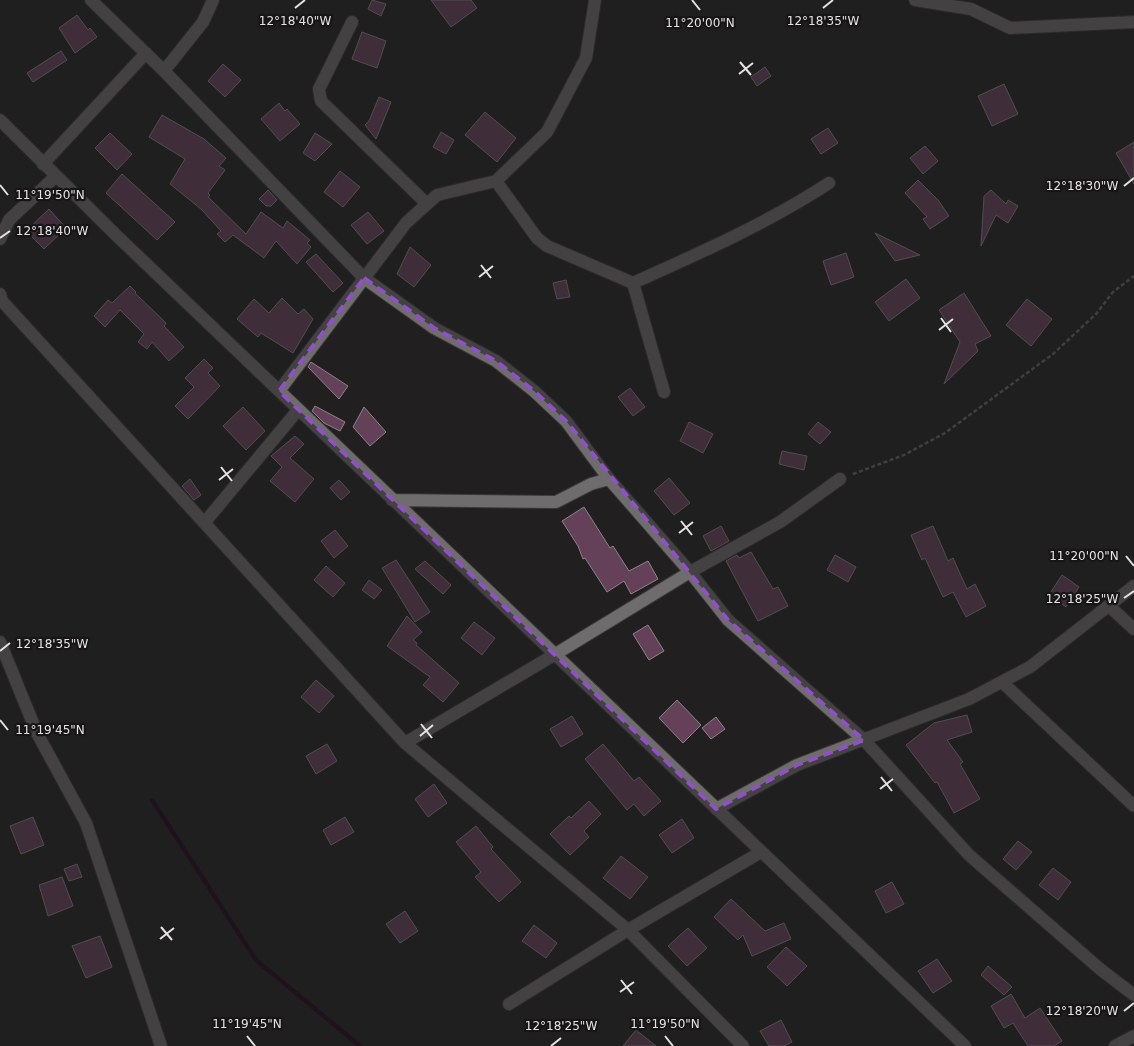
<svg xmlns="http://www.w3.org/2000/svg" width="1134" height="1046" font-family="'DejaVu Sans',sans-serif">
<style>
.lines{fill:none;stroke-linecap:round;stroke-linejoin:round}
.stream{stroke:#200419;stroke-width:4.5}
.building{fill:#644159;stroke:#888587}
.street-casing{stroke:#3b393a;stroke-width:14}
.path{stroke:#666465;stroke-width:2.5;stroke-dasharray:4 2.5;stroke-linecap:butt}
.street{stroke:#6f6c6e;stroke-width:12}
.marked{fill:none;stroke:#9050c6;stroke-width:4;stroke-dasharray:10 6;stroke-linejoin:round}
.ticks{fill:none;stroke:#e4e2e3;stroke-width:2}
.ticks-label{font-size:12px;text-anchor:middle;fill:#e4e2e3;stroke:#181517;stroke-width:4.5;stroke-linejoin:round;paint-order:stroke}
</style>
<rect width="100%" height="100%" fill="#211f20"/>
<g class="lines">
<!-- stream -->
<path class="stream" d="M152,800L256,960L360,1046"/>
</g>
<!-- building -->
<path class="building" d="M372,0L386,4L381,16L368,9Z
M431,0H471L477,8L451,27Z
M77,15L88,30L90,28L97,37L75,53L59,28Z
M362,32L386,41L377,68L352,59Z
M61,51L67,60L33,82L27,73Z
M223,64L241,80L225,97L208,81Z
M765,67L771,76L757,86L751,77Z
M1004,84L1018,114L992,126L978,96Z
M379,97L391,102L376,139L365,125L369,121Z
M279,103L285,111L287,109L300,124L280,141L261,119Z
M485,112L516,138L497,162L465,135Z
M162,115L204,139L226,158L219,166L225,170L208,193L210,195L208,197L246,234L261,212L283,228L287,221L310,240L307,243L311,247L297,264L276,241L264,258L233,235L225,242L217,234L221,231L201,209L170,184L185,159L149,137Z
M828,128L838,143L821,154L811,139Z
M441,132L454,140L446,154L433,147Z
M110,133L132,154L117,170L95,148Z
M315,133L332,144L315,161L303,153Z
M1134,142V184L1116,153Z
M925,146L938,161L923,174L910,158Z
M340,171L360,187L343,207L324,192Z
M122,174L175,222L157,240L106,193Z
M918,180L938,200L949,216L930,229L923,219L927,217L905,193Z
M268,190L277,200L271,206H266L259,199Z
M991,190L1006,204L1008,200L1018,206L1008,223L996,215L981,246L984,196Z
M49,209L66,228L44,249L26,231Z
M368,212L384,231L367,244L351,225Z
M875,233L920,255L895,261Z
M410,247L431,265L414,287L397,274Z
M846,253L854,277L831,285L823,261Z
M316,254L343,283L333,292L306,262Z
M906,279L920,298L889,321L875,302Z
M566,280L570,297L557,299L553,283Z
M130,286L136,292L135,293L166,323L164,326L184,347L169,361L152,342L147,349L138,342L144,334L120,310L105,327L94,316L108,300L112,303Z
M964,293L991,336L975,344L978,351L944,384L960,342L939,310Z
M282,298L298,314L304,309L313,319L293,353L261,333L258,337L237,319L254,299L269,313Z
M1027,299L1052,319L1031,346L1006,325Z
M204,359L213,368L208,373L220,386L188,419L175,406L194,387L185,378Z
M311,362L348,386L339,399L308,367Z
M630,388L645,407L633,416L618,397Z
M315,406L345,422L340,431L324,423L312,411Z
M243,407L265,431L246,450L223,426Z
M364,407L386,432L370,446L353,427Z
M689,422L713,434L703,453L680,441Z
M818,422L831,432L820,444L808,434Z
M295,436L304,444L290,458L314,479L295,502L270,481L282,467L271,456Z
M782,451L807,456L804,470L779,464Z
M669,478L690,503L674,515L654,491Z
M190,479L201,495L194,500L182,486Z
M339,480L350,492L341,500L330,488Z
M584,507L610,548L613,546L629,571L648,561L658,579L631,594L624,581L607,592L585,558L583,559L578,546L562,521Z
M721,526L729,541L711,551L703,536Z
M933,526L948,561L953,558L967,589L975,584L986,606L966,617L953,592L943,597L925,558L922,560L911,535Z
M335,530L348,546L334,558L321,541Z
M751,552L773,589L778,587L788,606L758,621L726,561L737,555L739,558Z
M835,555L856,567L848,582L827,570Z
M396,560L430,612L415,622L382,568Z
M425,561L451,585L443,594L415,569Z
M326,566L345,583L333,597L314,580Z
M1062,575L1079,587L1066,607L1049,595Z
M369,580L382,590L374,599L362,590Z
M407,616L422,632L413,640L417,643L416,645L459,683L443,702L423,685L430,677L387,646Z
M474,622L495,638L482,655L461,638Z
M648,625L664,651L649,660L633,634Z
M316,680L334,696L319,713L301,697Z
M677,700L701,725L683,743L659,718Z
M967,715L972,732L947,740L963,762L960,764L980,799L954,813L937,782L935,783L906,745L934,723Z
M572,716L583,734L561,747L550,729Z
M716,717L725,729L711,739L702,728Z
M327,744L337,761L316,774L306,756Z
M603,744L634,781L639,777L661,801L644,816L634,804L627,810L585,759Z
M434,784L447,803L428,817L415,799Z
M589,801L601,814L584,831L589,837L570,855L550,834L569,816L571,818Z
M33,817L44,845L21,854L10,826Z
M345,817L354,832L331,845L323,830Z
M682,819L694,838L672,853L659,835Z
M476,826L493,847L491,849L521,882L499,902L475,877L481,872L456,842Z
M1018,841L1032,852L1016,870L1003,859Z
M621,856L648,877L630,899L603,878Z
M77,864L82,877L69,881L64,869Z
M1053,868L1071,882L1058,900L1039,885Z
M62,877L73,906L48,916L39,885Z
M892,882L904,904L886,913L875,891Z
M731,899L765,931L784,923L791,939L752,956L743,935L738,940L714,917Z
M405,911L418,931L400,943L386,924Z
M534,925L557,943L546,958L522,941Z
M688,928L707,948L687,966L668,946Z
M100,936L112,967L86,978L72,946Z
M786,947L807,966L787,986L767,967Z
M937,959L952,981L933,993L918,971Z
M988,966L1012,987L1004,995L981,975Z
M1011,994L1025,1018L1040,1008L1062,1041L1054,1046H1028L1013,1023L1004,1028L991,1006Z
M781,1020L792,1042L784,1046H769L760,1031Z
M636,1030L656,1046H623Z"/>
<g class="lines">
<defs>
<path id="street" d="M91,0L164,71L364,278L434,328L496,361L534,391L566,421L609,479
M915,0L971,9L1010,28L1134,22
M352,22L319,89L321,101L427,204
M164,71L203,22L213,0
M0,120L117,236L965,1046
M43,164L146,53
M496,181L537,238L547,246L633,283L664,392
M0,239L9,220L56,176
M633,283C700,253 768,223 829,183
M0,294L2,301L405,743L628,930L743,1046
M279,391L406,223L437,195L496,181L547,132L586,58L595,0
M392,500L556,502L591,484L609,479L690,572L728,620L864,740L969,855L1100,969L1134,995
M205,522L298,410
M1109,606L1134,629
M0,642L37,733L86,823L161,1046
M1002,682L1134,806
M405,743L554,655L690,572L780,522L840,479
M716,809L797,765L969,699L1030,667L1134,586
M509,1004L628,930L761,852
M1115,1046L1134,1036"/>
</defs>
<!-- street casing -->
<use href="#street" class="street-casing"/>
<!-- path -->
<path class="path" d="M853,474L904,455L945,433L1053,354L1096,314L1113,292L1134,276"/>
<!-- street -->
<use href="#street" class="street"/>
</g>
<!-- marked area -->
<path d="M0 0H1134V1046H0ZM364,278L434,328L496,361L534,391L566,421L728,620L864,740L797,765L716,809L279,391Z" fill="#211f20" fill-opacity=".55" fill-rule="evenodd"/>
<path class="marked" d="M364,278L434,328L496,361L534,391L566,421L728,620L864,740L797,765L716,809L279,391Z"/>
<!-- ticks -->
<path class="ticks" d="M692,0L700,10M295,8L305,0M823,8L833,0M740,62L751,75M739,74L753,63M0,185L8,195M1124,186L1134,178M0,238L10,231M481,265L491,278M479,277L493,266M941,318L951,332M939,330L953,319M221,467L232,481M219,480L233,469M681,521L692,535M679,533L693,522M1126,556L1134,566M1124,598L1134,591M0,651L10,643M0,720L8,730M421,724L432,738M420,736L433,725M881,777L892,791M880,789L893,779M161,927L172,940M160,939L174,928M621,980L632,994M620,992L634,982M1124,1011L1134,1003M247,1036L255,1046M665,1036L673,1046M551,1046L561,1038"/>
<g class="ticks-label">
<text x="295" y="25">12°18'40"W</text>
<text x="823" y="25">12°18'35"W</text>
<text x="700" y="27">11°20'00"N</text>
<text x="1082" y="190">12°18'30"W</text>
<text x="50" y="199">11°19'50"N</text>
<text x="52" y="235">12°18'40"W</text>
<text x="1084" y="560">11°20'00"N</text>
<text x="1082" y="603">12°18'25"W</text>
<text x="52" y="648">12°18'35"W</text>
<text x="50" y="734">11°19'45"N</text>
<text x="1082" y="1015">12°18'20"W</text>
<text x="247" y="1028">11°19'45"N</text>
<text x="665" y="1028">11°19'50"N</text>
<text x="561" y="1030">12°18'25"W</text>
</g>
</svg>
